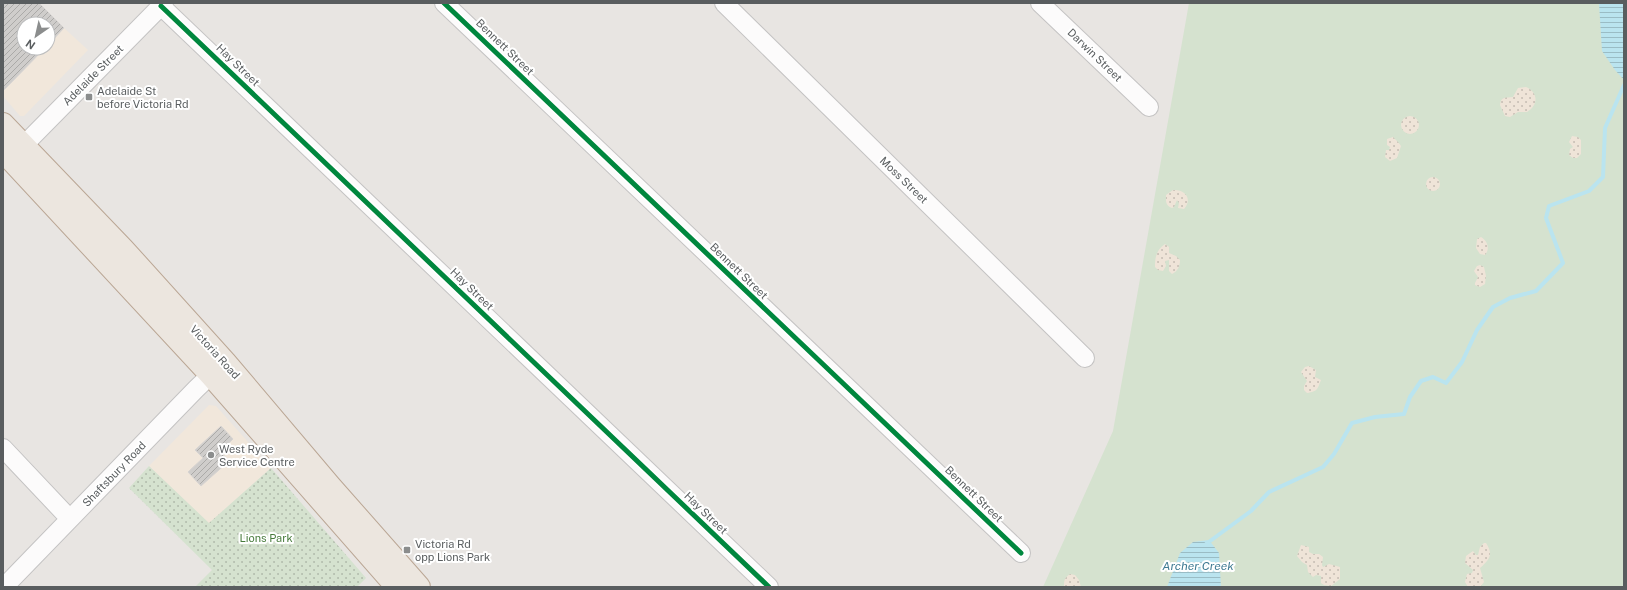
<svg xmlns="http://www.w3.org/2000/svg" width="1627" height="590" font-family="'Public Sans',sans-serif">
<style>
.commercial{fill:#f1e7db}
.grass{fill:#d5e2cf}
.sand{fill:url(#sand-dots)}
.park{fill:url(#park-dots)}
.water{fill:url(#water-rules)}
.lines{fill:none;stroke-linecap:round;stroke-linejoin:round}
.stream{stroke:#bae4ef;stroke-width:4}
.building{fill:url(#building-hatch);stroke:#d7d4d2}
.minor-casing{stroke:#c4c3c3;stroke-width:20}
.highway-casing{stroke:#baa694;stroke-width:24}
.minor{stroke:#fcfbfb;stroke-width:18}
.highway{stroke:#ece6df;stroke-width:22}
.cycleway-casing{stroke:#fff;stroke-width:8}
.cycleway{stroke:#00873e;stroke-width:5}
.poi-dot{fill:#8b8d8d;stroke:#fff;stroke-width:1.5}
.labels{text-anchor:middle;stroke-width:4;stroke-linejoin:round;paint-order:stroke}
.street-label{font-size:11px;fill:#595d5f;stroke:#fff}
.poi-label{font-size:11px;fill:#595d5f;stroke:#fff;text-anchor:start}
.park-label{font-size:11px;fill:#477b3c;stroke:#fff}
.water-label{font-size:12px;font-style:italic;fill:#407b93;stroke:#fff}
</style>
<defs>
<pattern id="sand-dots" width="8" height="8" patternUnits="userSpaceOnUse"><rect width="8" height="8" fill="#efe4d8"/><path d="M2 2h.1M6 6h.1" fill="none" stroke="#c5bcb2" stroke-width="1.8" stroke-linecap="round"/></pattern>
<pattern id="park-dots" width="8" height="8" patternUnits="userSpaceOnUse"><rect width="8" height="8" fill="#d5e2cf"/><path d="M2 2h.1M6 6h.1" fill="none" stroke="#b0baab" stroke-width="1.8" stroke-linecap="round"/></pattern>
<pattern id="water-rules" width="6" height="5" patternUnits="userSpaceOnUse"><rect width="6" height="5" fill="#bae4ef"/><path d="M0 2.5h6" fill="none" stroke="#9abcc5"/></pattern>
<pattern id="building-hatch" width="6" height="6" patternUnits="userSpaceOnUse"><rect width="6" height="6" fill="#cfcdcb"/><path d="M-1 1l2-2M0 6l6-6M5 7l2-2" fill="none" stroke="#abaaa8"/></pattern>
</defs>
<rect width="100%" height="100%" fill="#e8e5e2"/>
<!-- commercial -->
<path class="commercial" d="M64,28L88,50L24,116H20L3,96V91L45,48H48V45Z
M209,405L216,406L271,468L209,524L149,466Z"/>
<!-- grass -->
<path class="grass" d="M1189,3H1624V587H1043L1113,431Z"/>
<!-- sand -->
<path class="sand" d="M1526,87C1538,92 1539,105 1527,112H1518L1510,117L1505,116L1500,105C1501,96 1506,98 1513,97L1518,88Z
M1401 125a9 9 0 1 1 18 0a9 9 0 1 1-18 0Z
M1572,136L1578,137L1581,140V154L1577,158H1573L1569,155L1570,149L1573,147L1569,142Z
M1393,137L1398,142L1401,146L1397,158L1390,161L1385,157L1386,150H1389L1390,147L1387,145V139Z
M1426 184a7 7 0 1 1 14 0a7 7 0 1 1-14 0Z
M1173,190C1185,189 1193,199 1184,209L1178,208L1179,203L1177,200L1174,207L1172,208C1165,205 1166,201 1166,195Z
M1481,237C1488,241 1490,249 1485,255L1480,254L1476,248L1477,239Z
M1165,244L1169,247V253L1176,256L1180,260C1180,266 1178,271 1172,274L1169,271V260L1165,261L1166,266L1163,271L1158,270L1155,267C1155,258 1156,250 1165,244Z
M1480,265L1484,267L1486,276L1485,284L1480,287L1475,285V283L1478,277L1474,271L1477,266Z
M1309,366L1316,370L1315,377L1321,380C1317,390 1318,391 1307,393L1304,390V386L1307,381L1301,372L1305,367Z
M1484,543H1486C1494,555 1489,560 1480,568L1484,582L1480,587H1468L1465,582L1467,574L1472,573L1473,570L1465,563L1466,556L1473,551L1476,555H1478L1480,547Z
M1301,545L1309,547V552L1313,554H1319L1323,557L1322,565L1323,567L1329,564L1340,567V579L1331,586L1324,585L1321,583V576L1316,575L1313,577L1308,572L1307,565L1302,562L1297,556Z
M1070,574L1075,575L1079,580L1081,587H1064C1064,581 1064,578 1070,574Z"/>
<!-- park -->
<path class="park" d="M149,466L209,523L271,468L366,578L357,587H195L212,570L129,488Z"/>
<!-- water -->
<path class="water" d="M1599,3H1624V80L1615,70L1602,51Z
M1209,540L1219,553L1221,587H1167L1180,553L1193,542Z"/>
<g class="lines">
<!-- stream -->
<path class="stream" d="M1206,544L1251,511L1269,492L1323,467L1334,454L1352,423L1375,417L1404,414L1410,397L1421,381L1433,377L1446,383L1462,362L1477,330L1493,307L1510,298L1536,291L1563,263L1546,218L1549,206L1589,191L1603,177L1605,128L1624,85"/>
</g>
<!-- building -->
<path class="building" d="M3,3H39L64,28L48,45V24H24V48H45L3,91Z
M221,426L233,439L220,451L229,461L201,486L188,472L203,458L195,450Z"/>
<g class="lines">
<defs>
<path id="minor" d="M444,3L1021,553
M724,3L1085,358
M1040,3L1149,107
M161,6L769,587
M23,146L164,3
M3,448L70,519
M4,587L196,389L220,366"/>
<path id="highway" d="M3,124L123,249L225,362L330,486L419,587
M3,151L210,374L397,587"/>
</defs>
<!-- minor casing -->
<use href="#minor" class="minor-casing"/>
<!-- highway casing -->
<use href="#highway" class="highway-casing"/>
<!-- minor -->
<use href="#minor" class="minor"/>
<!-- highway -->
<use href="#highway" class="highway"/>
<defs>
<path id="cycleway" d="M444,3L1021,553
M161,6L769,587"/>
</defs>
<!-- cycleway casing -->
<use href="#cycleway" class="cycleway-casing"/>
<!-- cycleway -->
<use href="#cycleway" class="cycleway"/>
</g>
<!-- markers -->
<g class="poi-dot">
<rect x="85" y="93" width="8" height="8" rx="2"/>
<circle cx="211" cy="455" r="4"/>
<rect x="403" y="546" width="8" height="8" rx="2"/>
</g>
<g class="labels">
<!-- street labels -->
<g class="street-label">
<text transform="translate(505 47) rotate(44)" y="4">Bennett Street</text>
<text transform="translate(1095 55) rotate(44)" y="4">Darwin Street</text>
<text transform="translate(238 65) rotate(44)" y="4">Hay Street</text>
<text transform="translate(93 75) rotate(-45)" y="4">Adelaide Street</text>
<text transform="translate(904 180) rotate(44)" y="4">Moss Street</text>
<text transform="translate(739 271) rotate(44)" y="4">Bennett Street</text>
<text transform="translate(472 289) rotate(44)" y="4">Hay Street</text>
<text transform="translate(215 352) rotate(48)" y="4">Victoria Road</text>
<text transform="translate(114 474) rotate(-46)" y="4">Shaftsbury Road</text>
<text transform="translate(974 494) rotate(44)" y="4">Bennett Street</text>
<text transform="translate(706 513) rotate(44)" y="4">Hay Street</text>
</g>
<!-- poi labels -->
<g class="poi-label">
<text x="97" y="95">Adelaide St<tspan x="97" dy="13">before Victoria Rd</tspan></text>
<text x="219" y="453">West Ryde<tspan x="219" dy="13">Service Centre</tspan></text>
<text x="415" y="548">Victoria Rd<tspan x="415" dy="13">opp Lions Park</tspan></text>
</g>
<!-- park labels -->
<g class="park-label">
<text x="266" y="542">Lions Park</text>
</g>
<!-- water labels -->
<g class="water-label">
<text x="1198" y="570">Archer Creek</text>
</g>
</g>
<!-- border -->
<rect width="1627" height="590" fill="none" stroke="#595d5f" stroke-width="8"/>
<!-- north arrow -->
<g transform="translate(36 36) rotate(214)"><circle r="19" fill="#ffffff" stroke="#bdbebf"/>
<path d="M0-3L7 15L0 10L-7 15Z" fill="#8b8d8d"/>
<text y="-6" font-size="11" font-weight="bold" text-anchor="middle" fill="#595d5f">N</text>
</g>
</svg>
